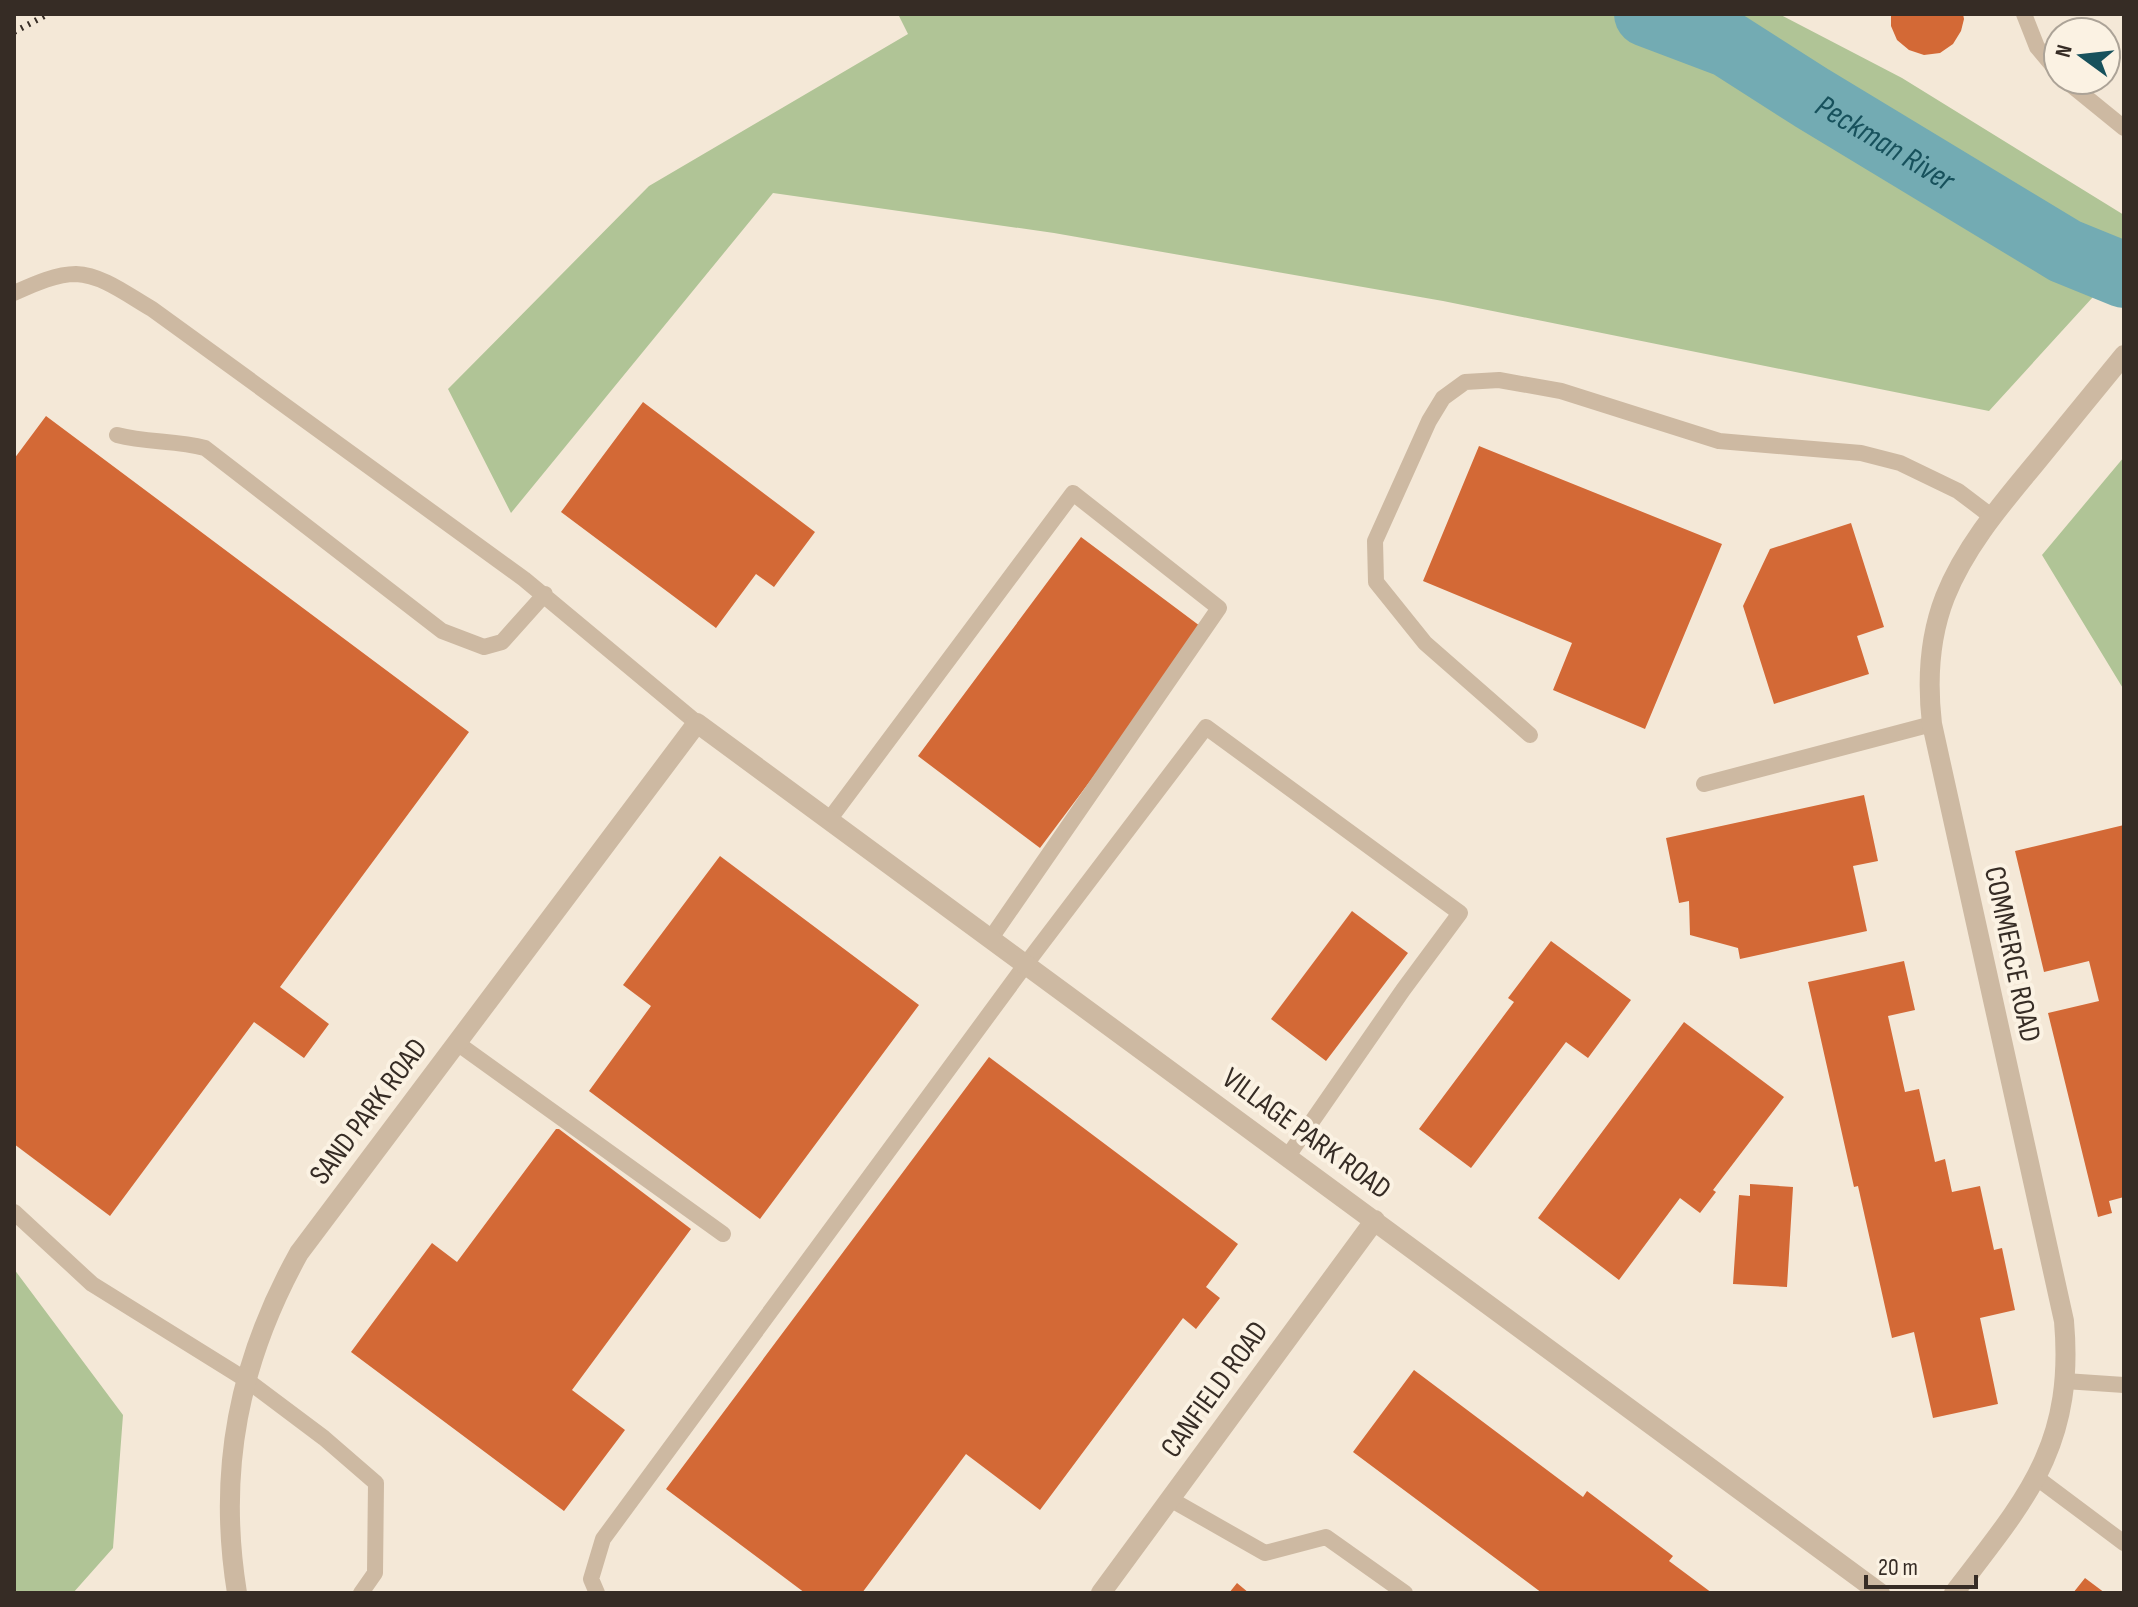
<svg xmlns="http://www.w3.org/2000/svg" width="2138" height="1607" font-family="'Sofia Sans Condensed',sans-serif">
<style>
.green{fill:#b0c496}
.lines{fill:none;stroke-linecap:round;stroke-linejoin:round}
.river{stroke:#73abb3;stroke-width:66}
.building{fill:#d36936}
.lane{stroke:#cdb9a2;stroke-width:16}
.street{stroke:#cdb9a2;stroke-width:20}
.rail{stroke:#362c25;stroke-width:6;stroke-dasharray:2 6;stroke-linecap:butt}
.labels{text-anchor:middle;stroke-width:8;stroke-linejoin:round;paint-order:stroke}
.street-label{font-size:30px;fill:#362c25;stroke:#fbf2e3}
.water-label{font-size:32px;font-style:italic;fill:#17515c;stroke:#fbf2e3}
</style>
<rect width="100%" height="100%" fill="#f4e8d7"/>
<!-- green -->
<path class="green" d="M898,14H1779L1902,78L2124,215V263L1989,411L1443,301L1054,233L773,193L511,513L448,389L649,186L908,34Z
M2124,457V690L2042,555Z
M14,1269L123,1415L113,1548L73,1593H14Z"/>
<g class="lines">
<!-- river -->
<path class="river" id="s1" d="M1647,14L1729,45L1812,98L2065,251L2124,275"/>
</g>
<!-- building -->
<path class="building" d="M1891,14H1963L1964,19L1961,31L1953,44L1940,53L1924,55L1909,50L1897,40L1891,26Z
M643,402L815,532L774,587L756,574L716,628L561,512Z
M46,416L469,732L280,987L329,1024L304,1058L254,1022L110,1216L14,1144V459Z
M1479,446L1722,544L1645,729L1553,690L1572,643L1423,581Z
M1851,523L1884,627L1857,636L1869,674L1774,704L1743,606L1770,549Z
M1081,537L1204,629L1040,848L918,756Z
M1864,795L1878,861L1853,866L1867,931L1740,959L1738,948L1690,935L1689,901L1679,903L1666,838Z
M2124,825V1197L2109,1201L2112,1213L2098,1217L2048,1013L2099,1001L2089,961L2044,972L2015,851Z
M720,856L919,1005L760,1219L589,1091L651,1006L623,985Z
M1352,911L1408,953L1326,1061L1271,1019Z
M1551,941L1631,1000L1588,1058L1566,1042L1471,1168L1419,1129L1514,1002L1508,998Z
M1904,961L1915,1010L1888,1016L1905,1092L1919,1089L1935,1162L1945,1159L1952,1192L1980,1186L1994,1250L2002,1248L2015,1310L1980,1318L1998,1404L1933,1418L1914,1332L1892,1338L1858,1186L1854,1187L1808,982Z
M1684,1022L1784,1097L1713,1190L1716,1192L1700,1213L1680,1198L1619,1280L1538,1218Z
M989,1057L1238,1244L1206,1287L1220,1298L1196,1329L1183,1318L1040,1510L966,1454L862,1593H805L666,1489Z
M556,1129H559L691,1229L572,1390L625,1430L564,1511L351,1352L432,1243L457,1262Z
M1750,1184L1793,1187L1787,1287L1733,1284L1739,1195L1750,1196Z
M1414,1370L1583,1497L1587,1491L1673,1556L1669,1561L1712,1593H1542L1353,1452Z
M2085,1578L2105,1593H2073Z
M1237,1583L1249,1593H1229Z"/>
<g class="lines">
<!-- lane -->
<path class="lane" d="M2024,14L2037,47L2058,72
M2065,80L2124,128
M14,293C32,285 55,274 76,274C103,275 129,296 152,309L524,579L697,723
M117,435C147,443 176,440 205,448L442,631L484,647L502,642L545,594
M1530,735L1425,643L1376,582L1375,541L1429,421L1443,398L1465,382L1499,380L1561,391L1719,441L1861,453L1900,463L1958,491L1991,516
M1704,784L1932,724
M829,820L1073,493L1219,608L991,938
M457,1043L723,1234
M14,1212L92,1284L248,1381L324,1438L376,1483L375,1573L361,1593
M2065,1381L2124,1385
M2037,1478L2124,1543
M1170,1499L1265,1553L1326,1537L1405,1593
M597,1593L591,1579L603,1539L1026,964L1206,727L1460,913L1403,990L1288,1156"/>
<!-- street -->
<path class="street" d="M237,1593C217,1470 239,1361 299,1253L697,723L1880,1593
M1101,1593L1375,1220
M1954,1593C2025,1500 2075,1447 2064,1321L1932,724C1927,681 1929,638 1945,597C1965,547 2000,506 2034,465C2064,428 2094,392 2124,355"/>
<!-- rail -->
<path class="rail" d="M14,32L48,14"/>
</g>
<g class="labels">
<!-- street labels -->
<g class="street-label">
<text transform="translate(2013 954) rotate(78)" y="10">COMMERCE ROAD</text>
<text transform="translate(368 1111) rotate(-53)" y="10">SAND PARK ROAD</text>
<text transform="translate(1307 1133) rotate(36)" y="10">VILLAGE PARK ROAD</text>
<text transform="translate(1214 1389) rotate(-54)" y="10">CANFIELD ROAD</text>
</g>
<!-- water labels -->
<g class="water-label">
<text dy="11" stroke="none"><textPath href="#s1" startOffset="272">Peckman River</textPath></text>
</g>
</g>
<!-- border -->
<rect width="2138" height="1607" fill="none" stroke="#362c25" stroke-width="32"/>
<!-- north arrow -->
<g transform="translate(2082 56) rotate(285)"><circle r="38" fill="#fbf2e3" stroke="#aca397" stroke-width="2"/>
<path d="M0-6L14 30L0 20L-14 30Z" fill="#17515c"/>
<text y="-12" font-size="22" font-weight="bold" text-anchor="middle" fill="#362c25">N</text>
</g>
<!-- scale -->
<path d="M1866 1575v12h110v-12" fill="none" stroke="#362c25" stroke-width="4"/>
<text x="1878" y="1575" font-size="24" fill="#362c25" stroke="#fbf2e3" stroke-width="6" paint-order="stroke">20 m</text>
</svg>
